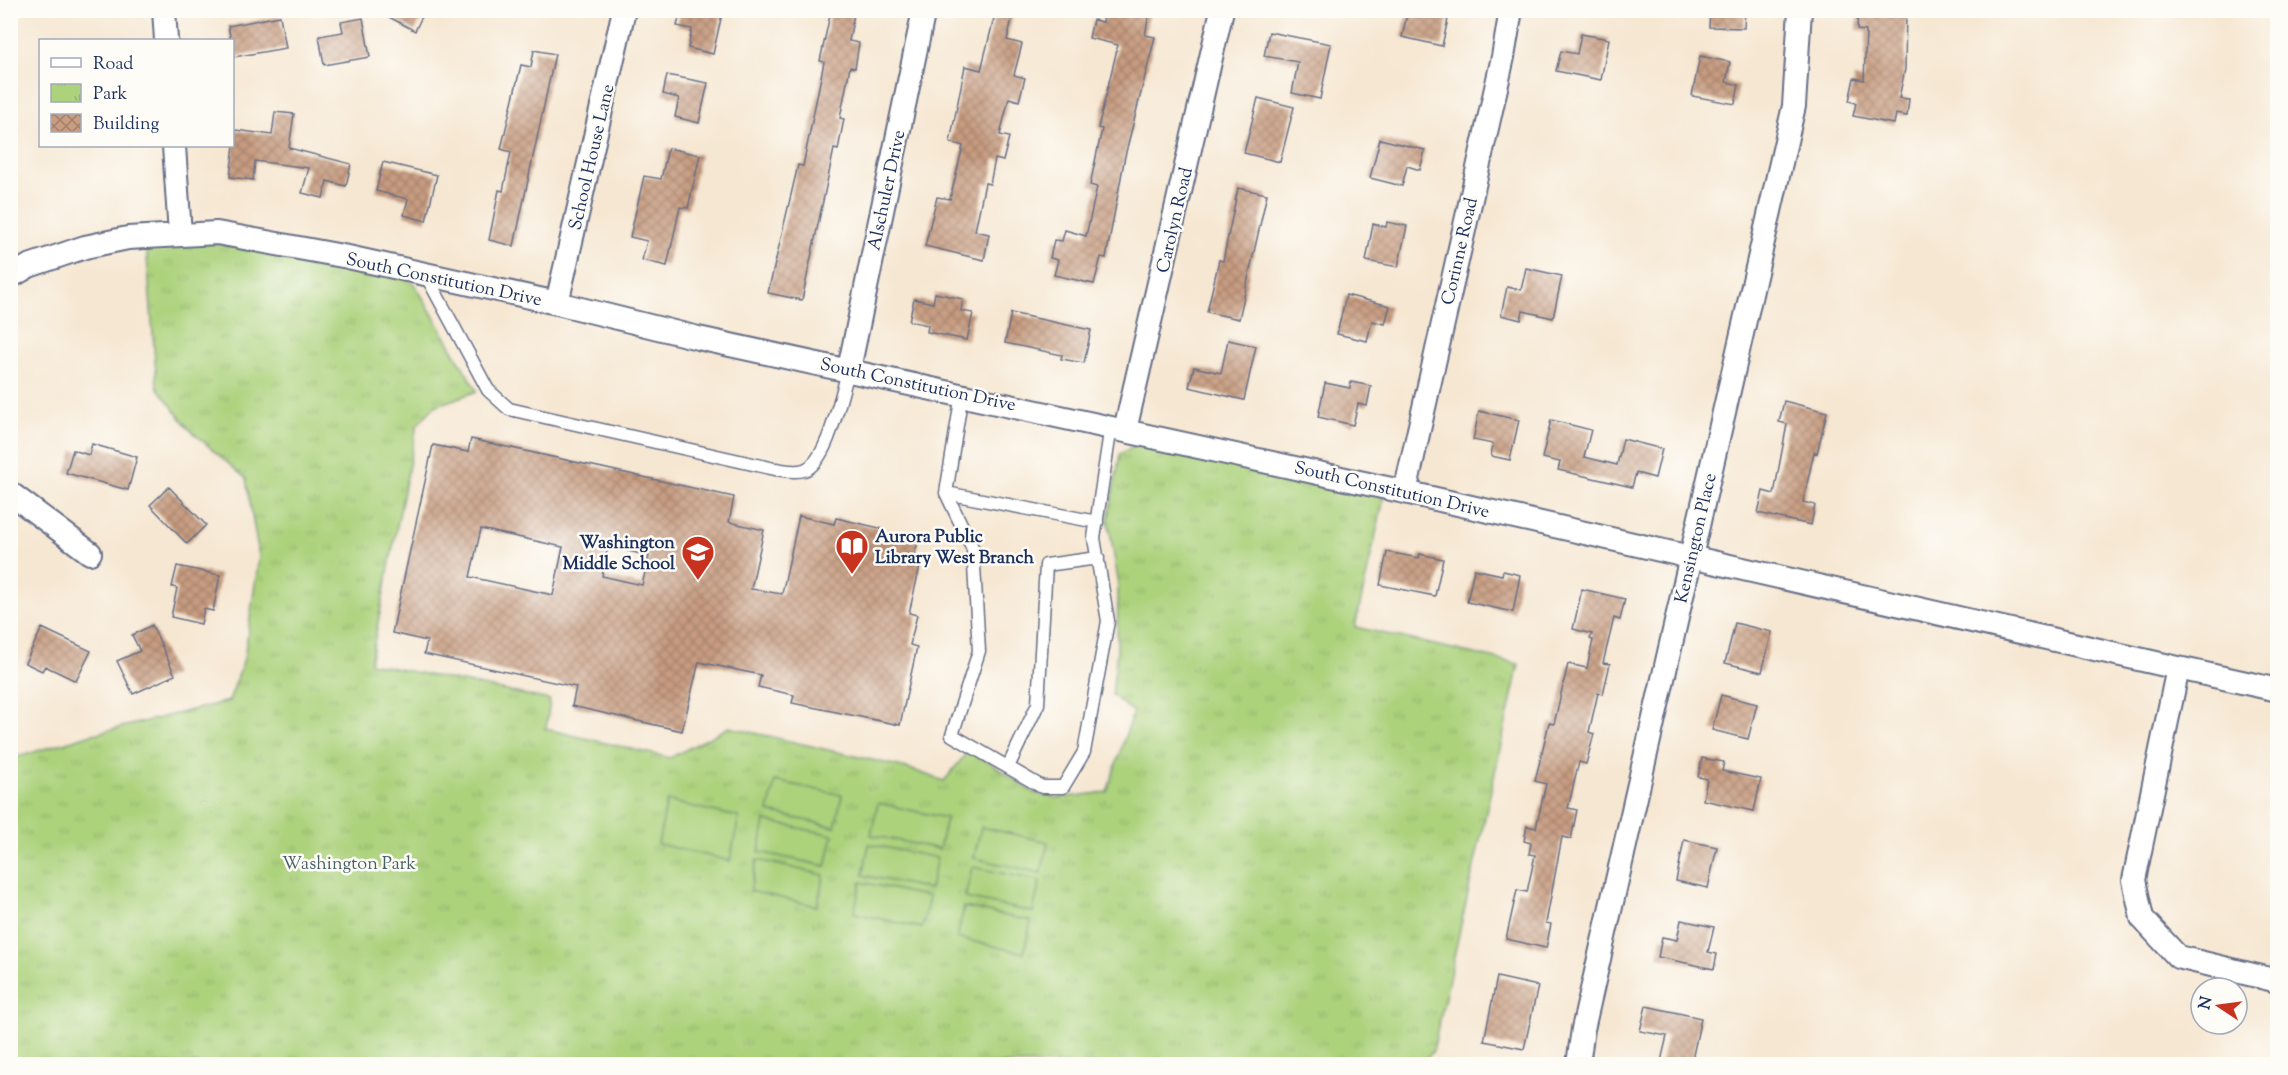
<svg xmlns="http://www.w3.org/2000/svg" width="2288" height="1075" font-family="'Sorts Mill Goudy',serif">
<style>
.park{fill:url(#park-tufts);stroke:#64806d;stroke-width:1.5}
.garden{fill:#acd27c;stroke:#64806d;stroke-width:1.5}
.building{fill:url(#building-cross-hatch);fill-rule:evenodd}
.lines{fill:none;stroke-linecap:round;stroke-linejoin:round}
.service-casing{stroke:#686f87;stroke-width:15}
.minor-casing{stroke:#686f87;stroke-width:26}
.service{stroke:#fff;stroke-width:12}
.minor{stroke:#fff;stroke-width:22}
.labels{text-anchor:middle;stroke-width:5;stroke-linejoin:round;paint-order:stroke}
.street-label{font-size:18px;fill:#1b2f5e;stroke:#fdfcf7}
.poi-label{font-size:18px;font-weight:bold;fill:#1b2f5e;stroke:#fdfcf7;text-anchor:start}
.park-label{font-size:18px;fill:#466067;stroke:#fdfcf7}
</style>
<defs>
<pattern id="park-tufts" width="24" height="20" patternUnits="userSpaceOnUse" patternTransform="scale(1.5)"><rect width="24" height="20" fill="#acd27c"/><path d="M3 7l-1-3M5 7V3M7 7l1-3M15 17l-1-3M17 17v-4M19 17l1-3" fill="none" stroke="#93b56e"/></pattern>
<pattern id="building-cross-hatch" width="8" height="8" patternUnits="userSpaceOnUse" patternTransform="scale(1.5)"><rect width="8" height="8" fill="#c89c80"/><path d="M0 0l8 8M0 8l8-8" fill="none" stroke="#a2806c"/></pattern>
</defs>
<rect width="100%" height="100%" fill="#fdfcf7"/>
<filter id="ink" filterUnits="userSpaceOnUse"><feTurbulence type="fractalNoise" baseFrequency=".0167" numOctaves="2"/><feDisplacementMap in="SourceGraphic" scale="12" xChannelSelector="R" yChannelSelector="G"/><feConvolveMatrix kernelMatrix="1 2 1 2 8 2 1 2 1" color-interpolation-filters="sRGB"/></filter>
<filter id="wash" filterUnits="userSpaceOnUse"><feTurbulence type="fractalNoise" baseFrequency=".008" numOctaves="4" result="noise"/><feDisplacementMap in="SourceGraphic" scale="24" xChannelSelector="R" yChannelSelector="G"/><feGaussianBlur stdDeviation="1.35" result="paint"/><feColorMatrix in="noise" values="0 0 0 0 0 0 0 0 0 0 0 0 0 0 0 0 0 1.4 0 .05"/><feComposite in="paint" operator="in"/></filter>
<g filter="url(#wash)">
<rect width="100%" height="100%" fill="#f6e7d2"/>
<!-- park -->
<path class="park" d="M216,243L399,274L416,286L477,391L435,406L417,425L370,663L550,700L546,729L670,758L729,727L907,768L944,781L970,749L1034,793L1058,798L1107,792L1133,712L1112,695L1117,651L1118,580L1108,520L1120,454L1138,443L1384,498L1355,627L1519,664L1433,1051L1422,1064H11V759L89,735L229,701L244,659L259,557L246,479L189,429L157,387L146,244Z"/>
<!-- garden -->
<path class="garden" d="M775,781L842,795L835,827L768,812Z
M667,801L739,817L730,861L658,844Z
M878,803L946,818L939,849L871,835Z
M765,821L833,835L826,866L759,852Z
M981,827L1048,842L1041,873L974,858Z
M869,844L937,858L930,889L863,875Z
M757,860L824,875L817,906L750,891Z
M972,867L1040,881L1033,912L965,898Z
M861,882L929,897L922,928L854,913Z
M964,907L1031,921L1024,953L957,938Z"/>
<g id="blocks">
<!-- building -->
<path class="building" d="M376,10H425L415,31Z
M681,10H708L722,14L713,54L688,48L692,29L677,26Z
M831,10L854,14L849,41L859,43L855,68L850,67L840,118L844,119L838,150L834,149L802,300L768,293L798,165L803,166L824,62L820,61Z
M996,10H1014L1007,40L1022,44L1014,75L1025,78L1019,101L1009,98L1000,135L1009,137L1003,161L995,159L990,184L985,183L975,231L989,234L984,260L925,246L937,197L950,199L963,146L950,142L965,66L981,70Z
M1105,10H1150L1145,35L1155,37L1125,156L1106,258L1101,257L1094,284L1054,275L1058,260L1050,258L1054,240L1062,241L1065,230L1086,236L1093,205L1097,187L1090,185L1102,129L1098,128L1118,45L1089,38L1093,20L1103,22Z
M1408,10H1450L1442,46L1402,37Z
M1710,10H1745L1744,28L1709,27Z
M1858,10H1906L1905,69L1899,98L1909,99L1907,116L1896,114L1894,124L1853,116L1856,103L1849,101L1854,78L1864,80L1866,31L1857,30Z
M280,16L286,48L234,57L228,26Z
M363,18L370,57L324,65L319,36L343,32L341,22Z
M1269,32L1331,44L1320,99L1292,93L1298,62L1264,56Z
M1581,34L1609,39L1601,80L1556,71L1561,51L1577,54Z
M534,50L555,54L514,246L489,240L499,190L503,191L511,152L501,149L521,65L531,67Z
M1700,56L1730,62L1726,82L1739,85L1735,104L1692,96Z
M667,75L708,83L699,123L675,117L679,98L663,94Z
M1258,98L1294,107L1280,162L1244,153Z
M275,112L294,114L289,148L351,164L346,186L327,181L323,198L302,193L309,168L255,161L253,180L230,177L236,130L272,135Z
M1380,139L1425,150L1420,170L1407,166L1402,186L1370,178Z
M668,148L700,155L688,208L680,207L667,266L642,260L647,241L630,237L644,176L661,179Z
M383,162L437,175L426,221L404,215L408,199L376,191Z
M1238,188L1267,194L1239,319L1207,312L1219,260L1223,261Z
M1387,222L1407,226L1398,267L1366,261L1373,224L1386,227Z
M1526,268L1562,276L1553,318L1523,311L1521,320L1501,315L1507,287L1521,290Z
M935,293L963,299L961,311L973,313L967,340L927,332L928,325L909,321L914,299L933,303Z
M1346,295L1390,306L1385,324L1372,321L1367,341L1337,334Z
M1011,313L1091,330L1084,363L1061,359L1062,355L1005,343Z
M1228,340L1256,346L1244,400L1189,387L1194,367L1221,373Z
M1351,382L1371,386L1367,406L1358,404L1353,425L1318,417L1325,383L1350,388Z
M1784,401L1827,412L1817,453L1814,452L1803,502L1815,505L1811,525L1758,513L1763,491L1774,494L1787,424L1779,422Z
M1479,411L1519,420L1510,460L1491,456L1493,444L1473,440Z
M1551,420L1591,430L1584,457L1617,465L1623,439L1662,449L1655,478L1636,473L1632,487L1558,470L1560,462L1542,458Z
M471,439L734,497L729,522L764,530L751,589L782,594L799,516L834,524L836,518L884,529L883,534L918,542L914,556L922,558L909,613L917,615L910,645L917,647L900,725L792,703L794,695L758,687L761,675L699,662L682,731L572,706L576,687L424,654L427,641L392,633L433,445L468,452ZM481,529L563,547L553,595L470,577ZM608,546L649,556L642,585L602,576Z
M92,444L137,457L128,490L66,473L73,450L89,455Z
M169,487L206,525L187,544L150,505Z
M1387,552L1419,558L1420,554L1443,559L1435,596L1380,585Z
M177,566L220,575L213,611L204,609L201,624L171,617L177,588L172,587Z
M1474,569L1502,575L1503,571L1520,575L1513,612L1467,602Z
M1582,589L1625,599L1620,620L1614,618L1603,663L1610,664L1603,694L1598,693L1589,732L1594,734L1586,764L1579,762L1568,808L1577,810L1571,839L1562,837L1546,923L1551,924L1546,948L1506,939L1517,890L1527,892L1535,855L1529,854L1531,843L1524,841L1527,826L1536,828L1546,784L1535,781L1549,723L1554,724L1568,664L1587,668L1593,640L1590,639L1592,634L1573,629Z
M1735,623L1772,632L1762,672L1725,663Z
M152,625L175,675L133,694L117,661L140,651L132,635Z
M42,628L91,651L76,681L45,666L42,671L25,663Z
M1721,695L1757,704L1748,739L1712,730Z
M1702,758L1724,762L1722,771L1761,779L1754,811L1703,800L1707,779L1698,777Z
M1684,840L1717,847L1708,888L1676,881Z
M1681,920L1714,927L1708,952L1717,954L1714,969L1658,957L1662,937L1677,940Z
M1497,977L1538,986L1524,1049L1484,1041Z
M1646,1006L1701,1018L1691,1065L1661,1061L1667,1036L1640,1031Z"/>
</g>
</g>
<g filter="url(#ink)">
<use href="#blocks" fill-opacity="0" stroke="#686f87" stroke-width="1.5"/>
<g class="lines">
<defs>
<path id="service" d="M426,275L488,390L509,409L775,469C784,470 795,473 804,470C828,463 841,393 849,369
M962,394L946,493L973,549L979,651L952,735L1042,787H1063L1084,752L1108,621L1094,538L1111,426
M946,493L1097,522
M1008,767L1038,704L1046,565L1098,558"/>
<path id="minor" d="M164,10L166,40
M174,146L180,234
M10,277L29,266L85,247L128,238L217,233L348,257L557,303L698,338L1405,492L2178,668L2134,880L2142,918L2178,957L2278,981
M557,303L624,10
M849,369L924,10
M1125,430L1222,10
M1405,492L1503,57L1511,10
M10,493L90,553
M2178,668L2278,690
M1578,1064L1583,1029L1794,106L1800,10"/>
</defs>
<!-- service casing -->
<use href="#service" class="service-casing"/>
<!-- minor casing -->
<use href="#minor" class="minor-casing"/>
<!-- service -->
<use href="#service" class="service"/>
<!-- minor -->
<use href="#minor" class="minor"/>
</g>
</g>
<!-- icons -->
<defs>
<symbol id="library-pin" viewBox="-11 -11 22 30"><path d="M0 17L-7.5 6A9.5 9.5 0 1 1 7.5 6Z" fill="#c8321e" stroke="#fdfcf7"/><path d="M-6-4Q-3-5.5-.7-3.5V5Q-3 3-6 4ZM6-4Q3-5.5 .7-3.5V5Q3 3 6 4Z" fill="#fff"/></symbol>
<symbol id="school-pin" viewBox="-11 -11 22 30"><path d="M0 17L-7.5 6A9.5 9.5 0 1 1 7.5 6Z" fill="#c8321e" stroke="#fdfcf7"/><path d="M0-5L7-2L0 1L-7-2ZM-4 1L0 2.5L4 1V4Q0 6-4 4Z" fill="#fff"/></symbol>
</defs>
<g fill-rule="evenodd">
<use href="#library-pin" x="833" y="527" width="38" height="52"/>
<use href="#school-pin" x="679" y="533" width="38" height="52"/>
</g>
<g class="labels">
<!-- street labels -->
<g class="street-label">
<text transform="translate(591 157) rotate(-77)" y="6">School House Lane</text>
<text transform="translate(886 190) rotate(-78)" y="6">Alschuler Drive</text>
<text transform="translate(1174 220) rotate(-77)" y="6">Carolyn Road</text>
<text transform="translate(1459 251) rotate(-77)" y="6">Corinne Road</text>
<text transform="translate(444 279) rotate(12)" y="6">South Constitution Drive</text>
<text transform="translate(918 384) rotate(12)" y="6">South Constitution Drive</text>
<text transform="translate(1392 489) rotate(13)" y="6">South Constitution Drive</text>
<text transform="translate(1695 538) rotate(-77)" y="6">Kensington Place</text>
</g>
<!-- poi labels -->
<g class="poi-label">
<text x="875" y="542">Aurora Public<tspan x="875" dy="21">Library West Branch</tspan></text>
<text x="675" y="548" text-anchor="end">Washington<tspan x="675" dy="21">Middle School</tspan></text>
</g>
<!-- park labels -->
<g class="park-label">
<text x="349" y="869">Washington Park</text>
</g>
</g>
<!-- margin -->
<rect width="2288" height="1075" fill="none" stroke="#fdfcf7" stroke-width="36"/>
<!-- legend -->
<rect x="39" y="39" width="195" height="108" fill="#fdfcf7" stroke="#a3aaba" stroke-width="1.5"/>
<rect x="51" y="58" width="30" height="9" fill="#ffffff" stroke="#a3aaba" stroke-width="1.5"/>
<text x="93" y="69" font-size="18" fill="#1b2f5e">Road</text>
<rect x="51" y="84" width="30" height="18" fill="url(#park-tufts)" stroke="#a3aaba" stroke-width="1.5"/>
<text x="93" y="99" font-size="18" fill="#1b2f5e">Park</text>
<rect x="51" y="114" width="30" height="18" fill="url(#building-cross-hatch)" stroke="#a3aaba" stroke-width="1.5"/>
<text x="93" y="129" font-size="18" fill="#1b2f5e">Building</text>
<!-- north arrow -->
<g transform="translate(2219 1006) rotate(283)"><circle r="28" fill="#fdfcf7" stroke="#a3aaba" stroke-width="1.5"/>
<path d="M0-4.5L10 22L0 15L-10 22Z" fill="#c8321e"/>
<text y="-9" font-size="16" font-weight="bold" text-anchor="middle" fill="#1b2f5e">N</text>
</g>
</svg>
